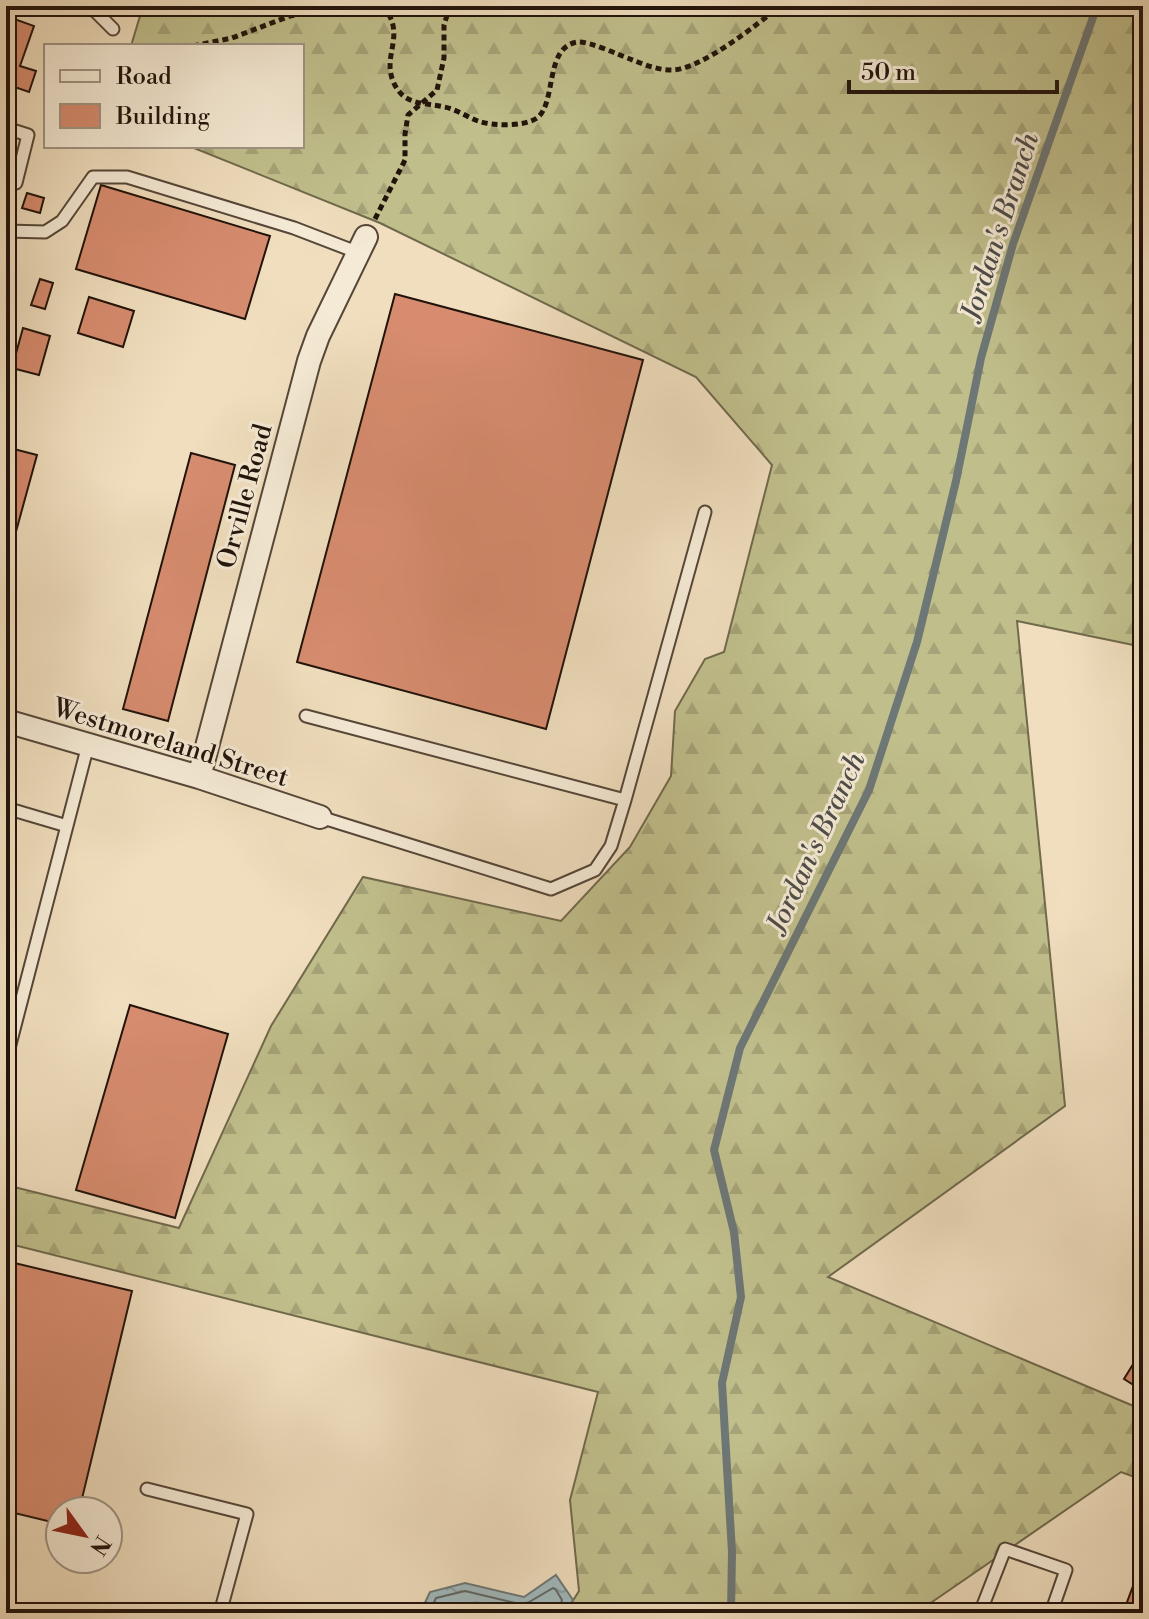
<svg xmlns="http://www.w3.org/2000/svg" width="1149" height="1619" font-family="'Libre Bodoni',serif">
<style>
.forest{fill:url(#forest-firs);stroke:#70694c;stroke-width:2}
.water{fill:url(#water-ripples);stroke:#6d7776;stroke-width:2}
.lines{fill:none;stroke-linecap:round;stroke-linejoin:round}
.shore{stroke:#606664;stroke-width:2}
.stream{stroke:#6d7776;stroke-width:8}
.building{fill:#d78c6f;stroke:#21130b;stroke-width:2}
.service-casing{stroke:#554638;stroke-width:15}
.minor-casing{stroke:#554638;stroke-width:26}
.path{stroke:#21130b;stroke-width:5;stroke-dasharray:6 4;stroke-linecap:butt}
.service{stroke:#f5ead5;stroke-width:11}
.minor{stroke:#f5ead5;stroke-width:22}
.labels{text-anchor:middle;stroke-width:6;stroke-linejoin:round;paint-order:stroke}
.street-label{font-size:26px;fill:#21130b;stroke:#f5ead5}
.water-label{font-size:28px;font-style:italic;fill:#4d4d49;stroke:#f5ead5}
</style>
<defs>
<pattern id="forest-firs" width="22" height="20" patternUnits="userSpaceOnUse" patternTransform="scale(2)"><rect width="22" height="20" fill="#c0bf8c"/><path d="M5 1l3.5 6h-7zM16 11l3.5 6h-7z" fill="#a5a377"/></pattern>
<pattern id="water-ripples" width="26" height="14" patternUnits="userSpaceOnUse" patternTransform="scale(2)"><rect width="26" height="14" fill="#a0b9bd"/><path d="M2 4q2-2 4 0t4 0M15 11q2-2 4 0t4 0" fill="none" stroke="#8a9ea1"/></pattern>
</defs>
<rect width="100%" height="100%" fill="#f0debe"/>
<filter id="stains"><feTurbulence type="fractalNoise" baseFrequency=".0025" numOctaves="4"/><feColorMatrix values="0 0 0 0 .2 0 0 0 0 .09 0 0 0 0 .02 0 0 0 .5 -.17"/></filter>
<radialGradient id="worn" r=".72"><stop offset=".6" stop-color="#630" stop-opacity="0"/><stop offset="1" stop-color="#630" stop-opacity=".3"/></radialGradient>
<!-- forest -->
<path class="forest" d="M143,6H1143V647L1017,621L1065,1106L828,1277L1143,1410V1480L1121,1472L916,1613H565L579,1591L570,1500L598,1392L6,1243V1185L179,1228L271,1026L363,877L561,921L630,847L671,776L675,711L705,659L724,652L772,465L696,377L380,223L189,146H302V46H131Z"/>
<!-- water -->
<path class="water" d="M556,1575L573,1600L565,1613H420L430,1592L465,1583L524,1597Z"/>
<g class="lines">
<!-- shore -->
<path class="shore" d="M429,1613L436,1598L465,1591L524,1605L553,1588L556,1590L562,1600L558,1613"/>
<!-- stream -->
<path class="stream" d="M731,1613L732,1552L722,1383L741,1297L734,1232L714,1150L740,1048L869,790L917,642L956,481L981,358L1013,244L1097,6"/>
</g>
<!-- building -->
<path class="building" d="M6,16L34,26L20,66L36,71L29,92L6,84Z
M101,185L270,236L245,319L76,269Z
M27,193L44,198L40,213L22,208Z
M40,279L53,283L45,309L31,305Z
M395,294L643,360L546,729L297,662Z
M89,297L134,311L123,347L78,333Z
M23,328L50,336L39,375L12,368Z
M6,447L37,455L6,568Z
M191,453L235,465L168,721L123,709Z
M130,1005L228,1034L175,1218L76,1190Z
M6,1261L132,1291L79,1511H60V1524L6,1511Z
M1143,1348V1391L1124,1379Z
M1143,1559V1613H1123Z"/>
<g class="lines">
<defs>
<path id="service" d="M88,6L93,9L113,29
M6,128L28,135L16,183
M6,231L45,232L62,221L93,177H127L294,228L359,253
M306,716L625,800L611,846L595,870L551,889L320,817
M625,800L705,512
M6,808L67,826
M6,1060L88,745
M147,1489L247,1514L220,1613
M980,1613L1005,1549L1066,1570L1051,1613"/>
<path id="minor" d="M6,721L199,777L320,817
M199,777L309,361L318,336L366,237"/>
</defs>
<!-- service casing -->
<use href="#service" class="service-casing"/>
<!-- minor casing -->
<use href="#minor" class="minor-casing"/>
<!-- path -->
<path class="path" d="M383,6C407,35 382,54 393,81C403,106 423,102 444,107C456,109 467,117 478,121C492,126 524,127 537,118C557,103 544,46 578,42C589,41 619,55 630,59C643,64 657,70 671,70C699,71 758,24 780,6
M193,46L232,38L290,16L340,6
M375,219L405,160V134L408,115L437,90L444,58V25L450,6"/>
<!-- service -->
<use href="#service" class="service"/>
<!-- minor -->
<use href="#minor" class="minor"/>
</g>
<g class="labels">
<!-- street labels -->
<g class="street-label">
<text transform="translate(244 496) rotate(-75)" y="9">Orville Road</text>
<text transform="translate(171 742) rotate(17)" y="9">Westmoreland Street</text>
</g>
<!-- water labels -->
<g class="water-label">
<text transform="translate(999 226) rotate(-72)" y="10">Jordan's Branch</text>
<text transform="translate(815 842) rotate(-65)" y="10">Jordan's Branch</text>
</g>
</g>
<!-- margin -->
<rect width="1149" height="1619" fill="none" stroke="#f0debe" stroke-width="32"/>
<rect x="8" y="8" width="1133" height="1603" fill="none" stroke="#21130b" stroke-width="4"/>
<rect x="16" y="16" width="1117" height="1587" fill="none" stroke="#21130b" stroke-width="2"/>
<!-- legend -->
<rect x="44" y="44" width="260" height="104" fill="#f5ead5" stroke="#a09484" stroke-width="2"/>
<rect x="60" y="70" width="40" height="12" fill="#f5ead5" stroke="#a09484" stroke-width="2"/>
<text x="116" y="84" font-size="24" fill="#21130b">Road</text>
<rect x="60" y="104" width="40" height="24" fill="#d78c6f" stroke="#a09484" stroke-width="2"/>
<text x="116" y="124" font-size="24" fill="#21130b">Building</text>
<!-- north arrow -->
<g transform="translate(84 1535) rotate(123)"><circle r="38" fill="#f5ead5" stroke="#a09484" stroke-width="2"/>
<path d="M0-6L14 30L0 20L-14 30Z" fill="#8f2418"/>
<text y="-12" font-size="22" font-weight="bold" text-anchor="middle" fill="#21130b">N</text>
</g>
<!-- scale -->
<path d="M849 80v12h208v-12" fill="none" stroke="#21130b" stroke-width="4"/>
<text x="861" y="80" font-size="24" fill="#21130b" stroke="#f5ead5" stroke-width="6" paint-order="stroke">50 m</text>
<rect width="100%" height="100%" filter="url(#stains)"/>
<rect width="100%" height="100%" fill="url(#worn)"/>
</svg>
